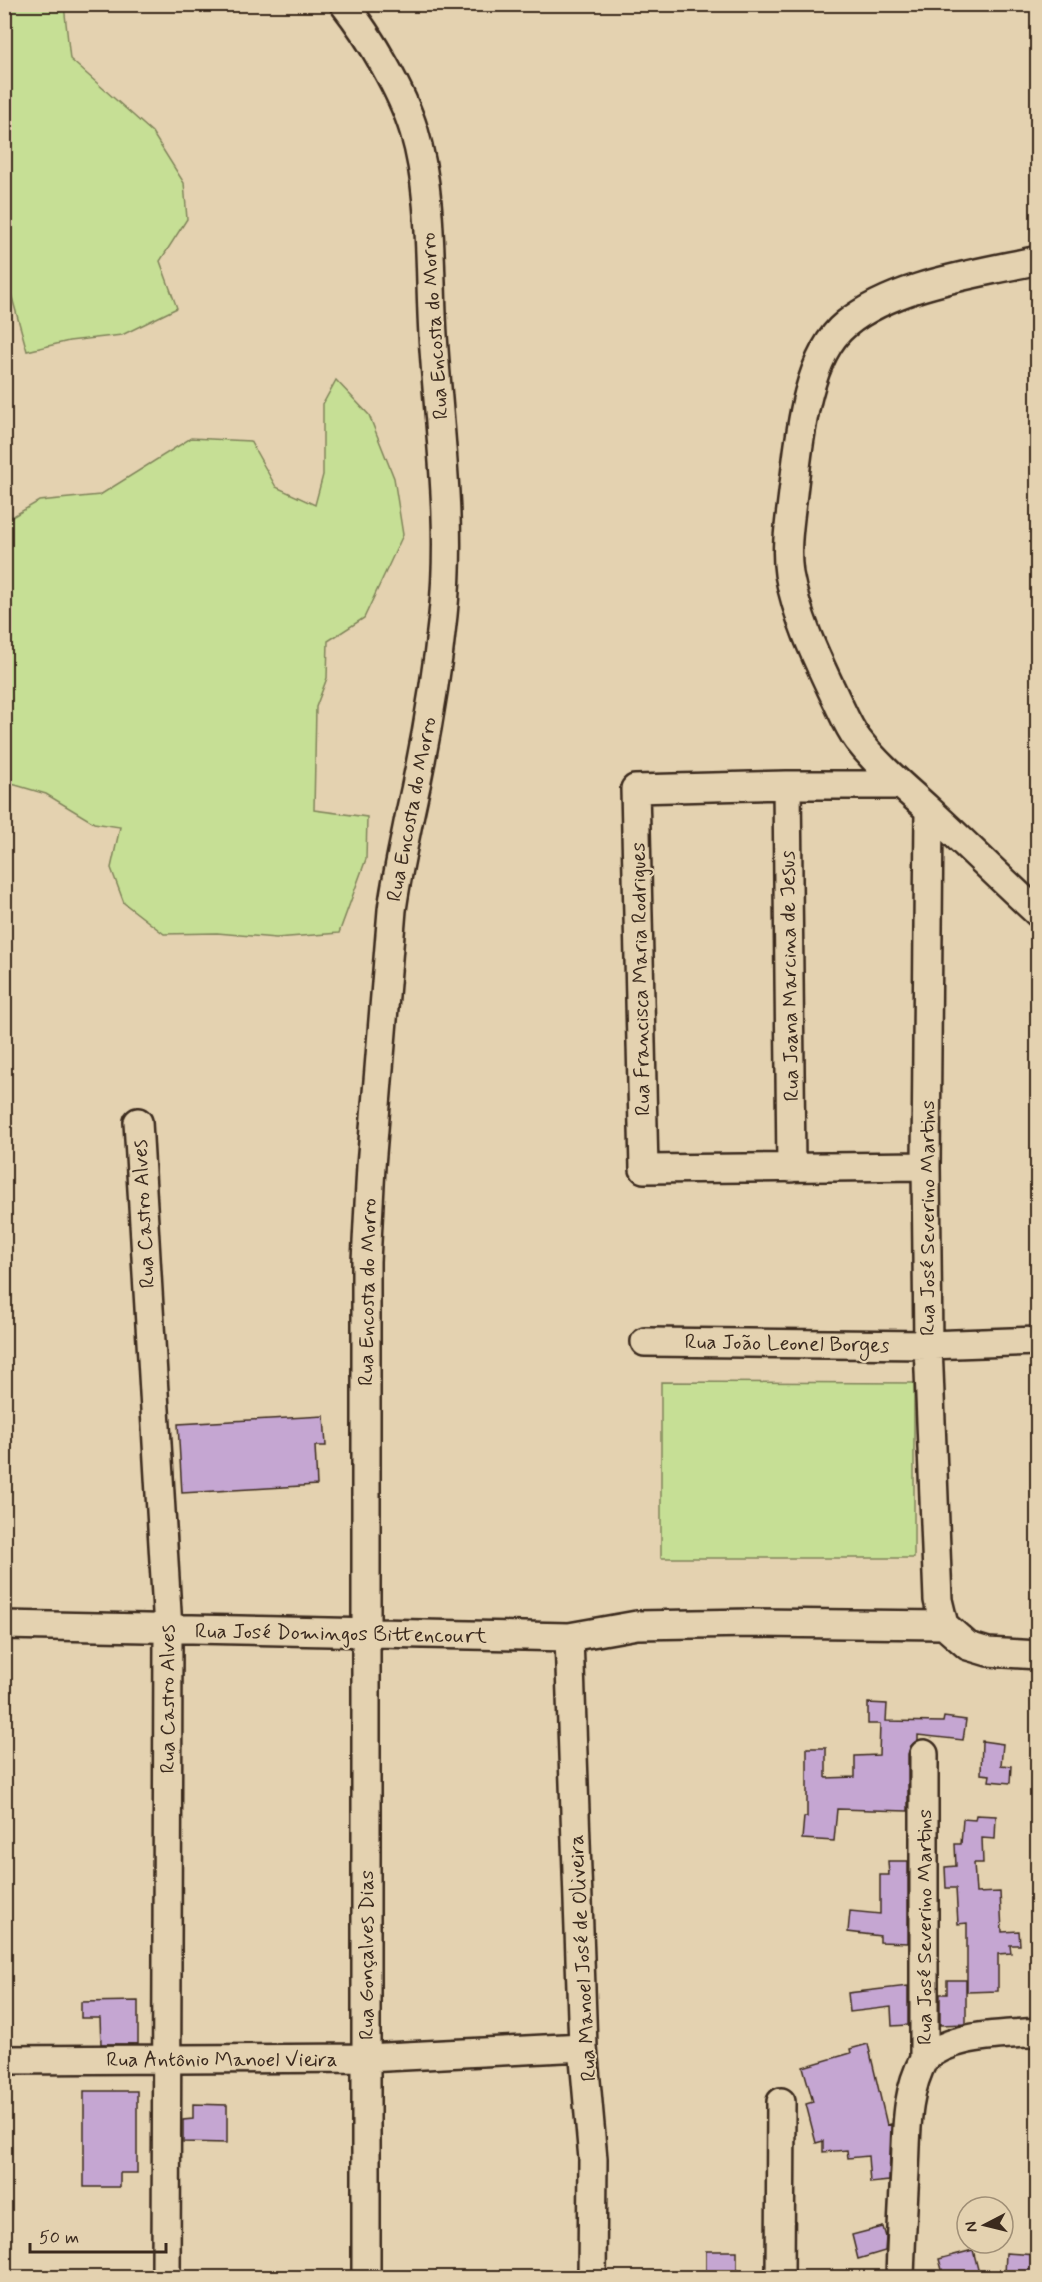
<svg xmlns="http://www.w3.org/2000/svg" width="1042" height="2282" font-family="Mynerve,sans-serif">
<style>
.green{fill:#c6df95;stroke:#80845a;stroke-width:1.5}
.building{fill:#c5a6d2;stroke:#3b2a1e;stroke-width:1.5}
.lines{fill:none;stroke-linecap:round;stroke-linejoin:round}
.minor-casing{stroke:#3b2a1e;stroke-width:32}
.minor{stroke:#e4d2b0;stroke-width:27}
.labels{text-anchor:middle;stroke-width:4.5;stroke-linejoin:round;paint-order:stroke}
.street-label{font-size:21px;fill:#3b2a1e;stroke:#e4d2b0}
</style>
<rect width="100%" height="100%" fill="#e4d2b0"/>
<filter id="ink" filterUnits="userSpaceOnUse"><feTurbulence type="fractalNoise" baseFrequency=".0167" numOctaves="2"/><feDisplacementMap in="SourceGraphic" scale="12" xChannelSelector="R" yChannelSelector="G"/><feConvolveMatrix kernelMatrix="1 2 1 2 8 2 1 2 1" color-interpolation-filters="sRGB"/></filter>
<g filter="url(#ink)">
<!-- green -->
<path class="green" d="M4,5H64L70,59L152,132L184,183L187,219L160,261L177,308L122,335L69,341L27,351L8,283L5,284Z
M336,380L369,415L394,478L403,535L364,618L328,641L327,678L316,707L314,810L367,817L366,859L339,933L276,938L217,933L164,934L124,903L111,868L120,827L94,823L46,794L5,782V521L39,501L100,495L191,438L250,441L276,487L315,505L323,475V404Z
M661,1382L914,1383V1558H661Z"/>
<!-- building -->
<path class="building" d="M324,1416L326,1446H315L317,1485L182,1493L178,1424Z
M868,1703L887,1704L886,1721L943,1722L944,1717L966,1720L963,1740L918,1735V1740L911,1746L908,1754V1811L837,1809L834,1841L802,1839L804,1817H807V1748H826V1778L855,1777V1756L879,1755L880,1724H868Z
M982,1741L1003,1744L1001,1765L1011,1766L1010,1783L989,1781L990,1775L981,1774Z
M976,1815L996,1816L995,1839L982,1838L983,1863H974L976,1893L1000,1892L1002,1932L1019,1931L1020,1945H1010L1011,1953L998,1954V1991L967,1992V1923L958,1924L956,1888H946L945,1867L956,1866L955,1844H961L963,1819L975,1820Z
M888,1861H908V1943L880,1942V1936L848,1932L850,1911L880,1914V1875H889Z
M947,1980H966V2024L940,2025V1994H947Z
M908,1986V2025L892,2026L891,2007L850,2012L848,1993Z
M138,2001V2044H101L100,2018H81V2002Z
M868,2044L887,2125L891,2124L889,2181L870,2183L868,2156L848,2158L847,2150L823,2152V2141L816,2143L806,2104L813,2102L803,2067L851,2053L850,2049Z
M84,2091H137V2173H120V2187H84Z
M193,2104L227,2105V2143L183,2142V2120L193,2119Z
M883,2227L886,2237L885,2251L858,2259L852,2235Z
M973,2250L980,2277H944L939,2259Z
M706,2251H737V2277H706Z
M1006,2253L1038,2255V2277L1005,2275Z"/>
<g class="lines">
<defs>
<path id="minor" d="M344,4C370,37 402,91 414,131C433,194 429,269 433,335C439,428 453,522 443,615C436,683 424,751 409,818C403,849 396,879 392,910L371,1166L366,1261V2278
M1038,260C977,274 895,284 846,324C805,357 799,444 793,493C790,520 785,547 789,574C797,618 816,657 835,697C842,711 848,727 858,740C878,766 905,788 929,810C966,844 1001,879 1038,913
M787,785L791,1168
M901,785H787L635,789L644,1169L926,1166
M929,810L926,1166L928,1345L938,1600L944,1625L968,1646L988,1652L1038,1655
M138,1122L168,1629L166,2278
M645,1342L928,1345L1038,1341
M4,1625L569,1637L637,1625L752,1623L944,1625
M569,1637L583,2047L593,2159L592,2278
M924,2059C955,2033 999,2036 1038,2032
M4,2060L366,2058L583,2047
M780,2278L781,2102
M900,2278C901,2242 903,2207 905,2171C907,2133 905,2093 924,2059V1754"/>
</defs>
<!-- minor casing -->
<use href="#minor" class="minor-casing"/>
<!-- minor -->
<use href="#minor" class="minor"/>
</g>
</g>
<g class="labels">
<!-- street labels -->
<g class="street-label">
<text transform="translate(434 326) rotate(-94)" y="7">Rua Encosta do Morro</text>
<text transform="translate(411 809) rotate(-79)" y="7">Rua Encosta do Morro</text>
<text transform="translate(789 976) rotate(-91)" y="7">Rua Joana Marcina de Jesus</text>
<text transform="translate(640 979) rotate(-91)" y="7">Rua Francisca Maria Rodrigues</text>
<text transform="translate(143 1214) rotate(-93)" y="7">Rua Castro Alves</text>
<text transform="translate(927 1218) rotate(-90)" y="7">Rua José Severino Martins</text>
<text transform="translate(367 1292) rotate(-89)" y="7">Rua Encosta do Morro</text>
<text transform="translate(787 1343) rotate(1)" y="7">Rua João Leonel Borges</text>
<text transform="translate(341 1633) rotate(1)" y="7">Rua José Domingos Bittencourt</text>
<text transform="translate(167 1699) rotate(-90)" y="7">Rua Castro Alves</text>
<text transform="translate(924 1927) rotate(-90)" y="7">Rua José Severino Martins</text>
<text transform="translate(366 1955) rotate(-90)" y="7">Rua Gonçalves Dias</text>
<text transform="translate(582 1958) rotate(-93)" y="7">Rua Manoel José de Oliveira</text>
<text x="222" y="2066">Rua Antônio Manoel Vieira</text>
</g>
</g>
<!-- margin -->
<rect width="1042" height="2282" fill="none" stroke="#e4d2b0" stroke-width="24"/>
<rect x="12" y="12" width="1018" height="2258" fill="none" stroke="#3b2a1e" stroke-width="2" filter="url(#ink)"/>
<!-- north arrow -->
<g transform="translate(985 2225) rotate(263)"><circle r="28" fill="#e4d2b0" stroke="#a08f76" stroke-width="1.5"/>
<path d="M0-4.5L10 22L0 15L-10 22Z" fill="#3b2a1e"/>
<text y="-9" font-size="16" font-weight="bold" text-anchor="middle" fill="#3b2a1e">N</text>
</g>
<!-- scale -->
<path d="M30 2243v9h136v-9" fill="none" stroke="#3b2a1e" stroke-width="3"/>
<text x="39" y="2243" font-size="18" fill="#3b2a1e" stroke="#e4d2b0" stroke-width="4.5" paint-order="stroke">50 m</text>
</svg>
